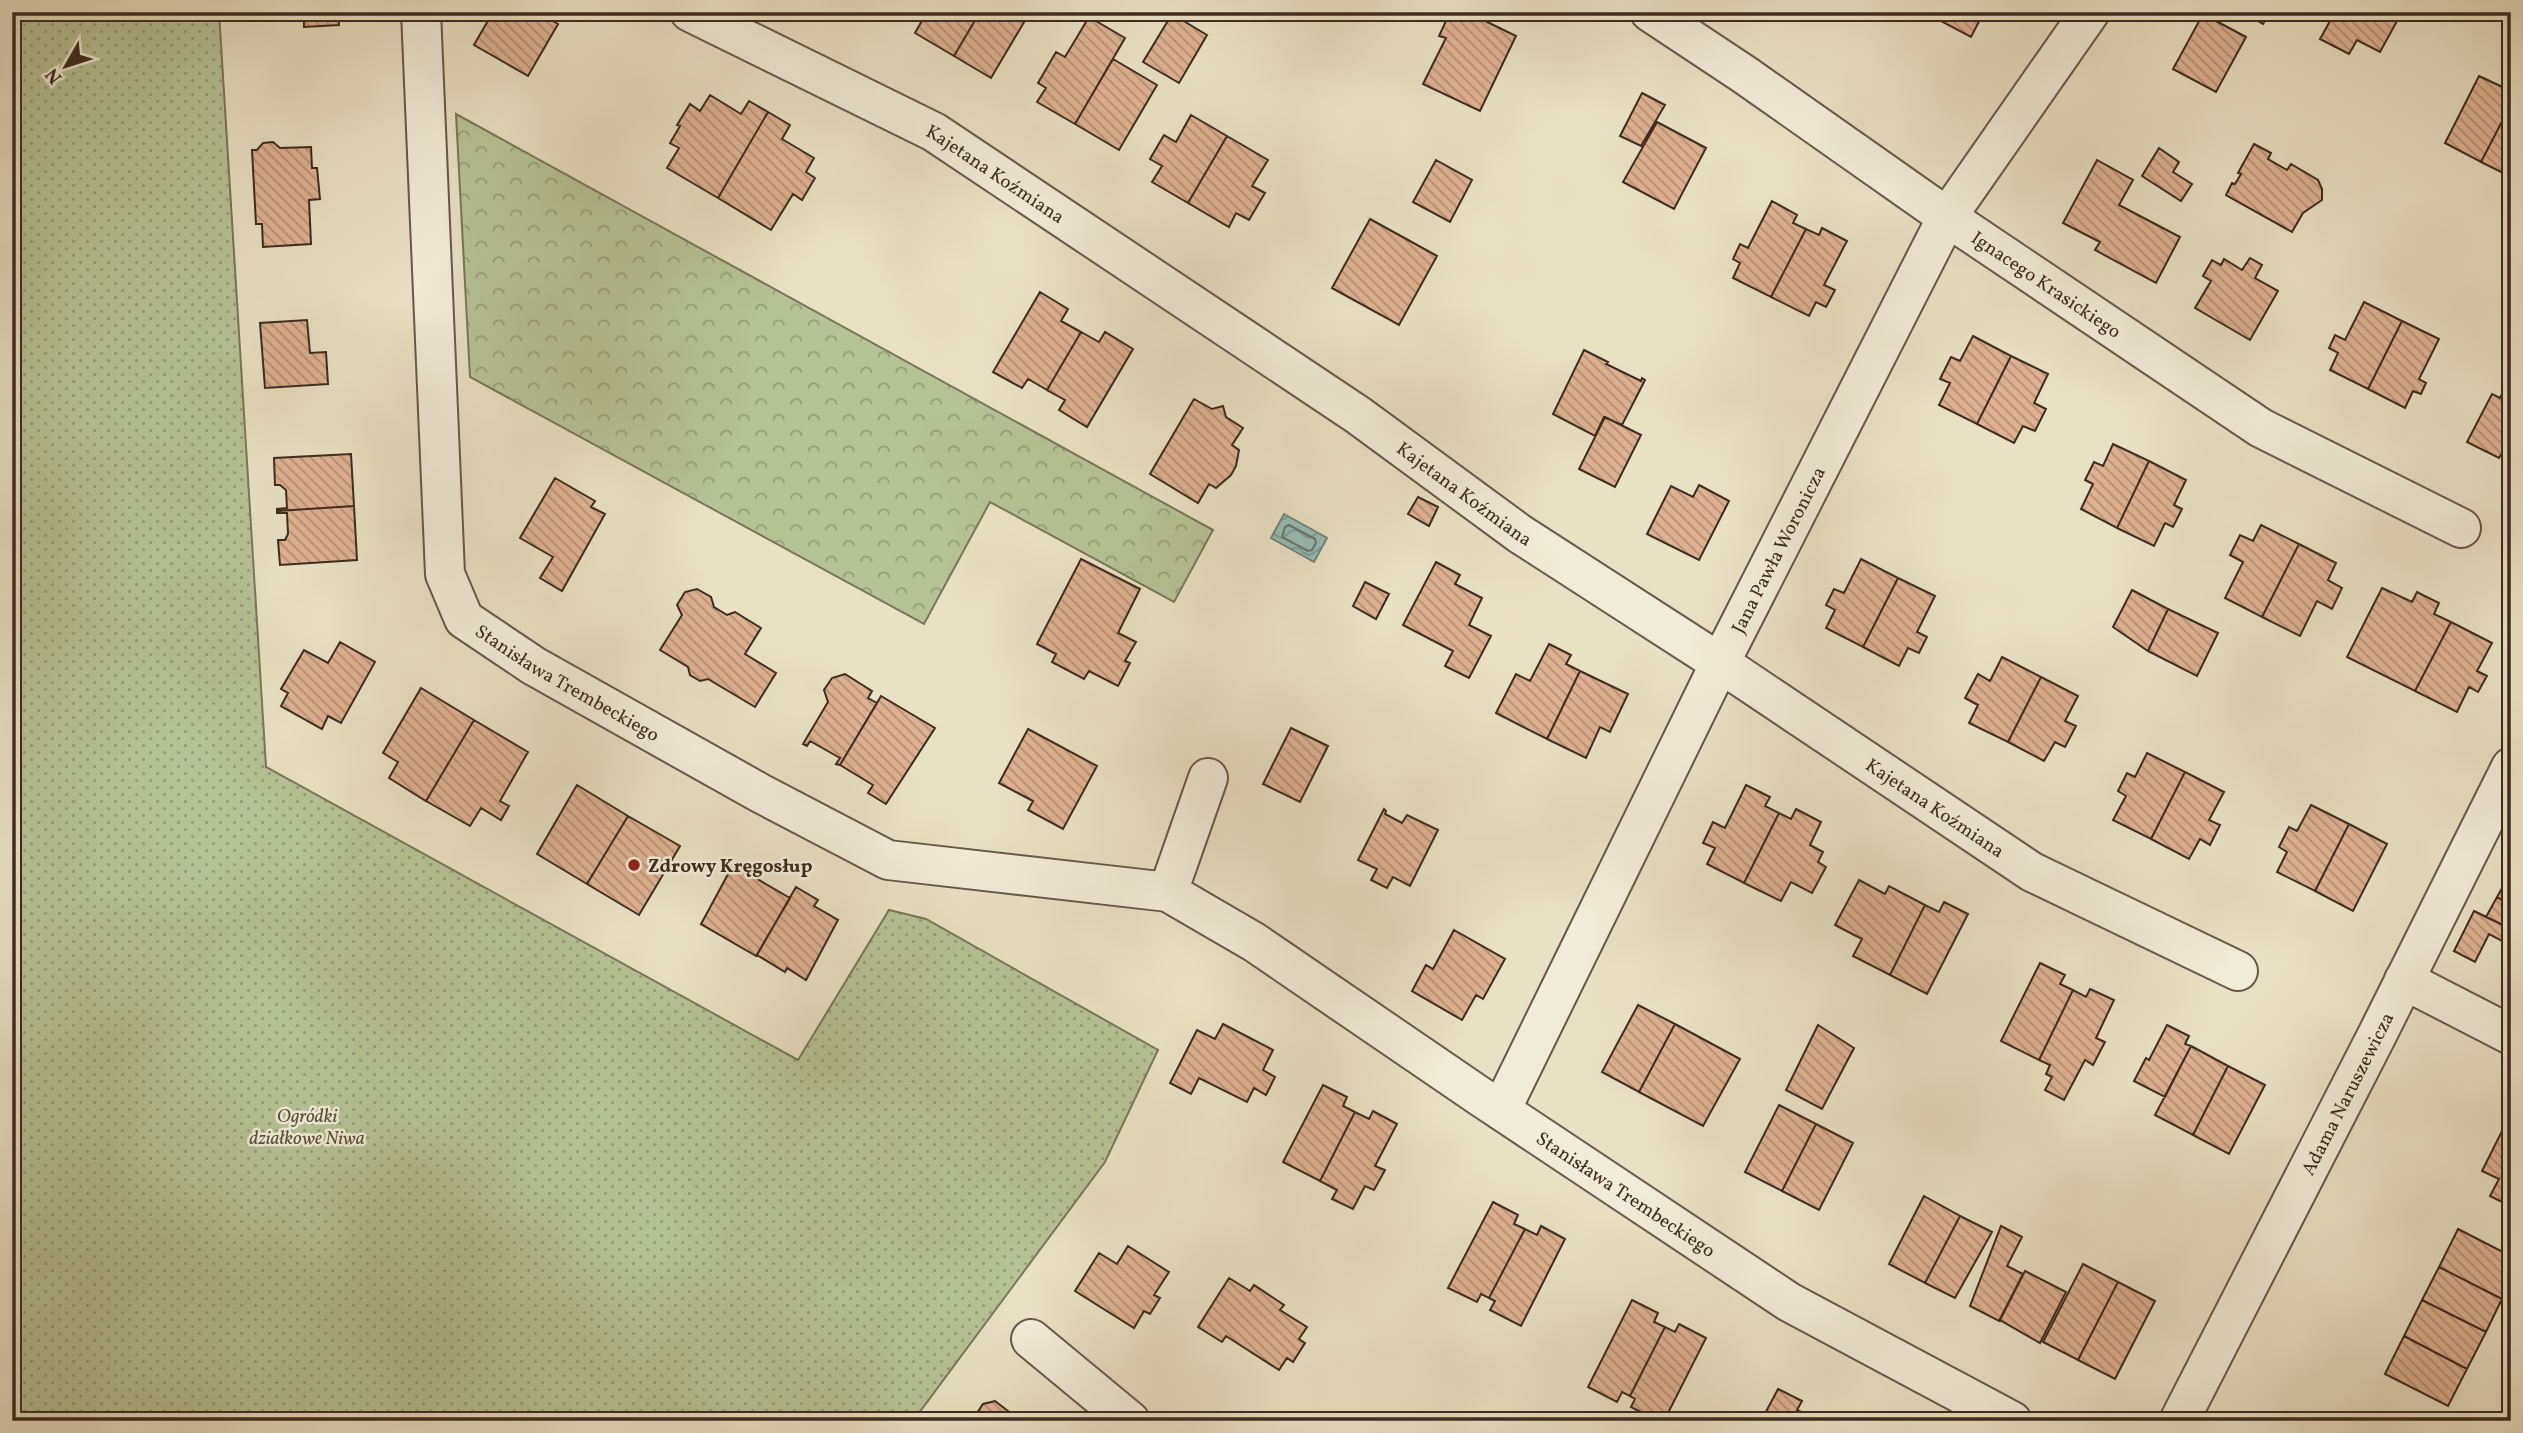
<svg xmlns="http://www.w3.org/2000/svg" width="2523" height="1433" font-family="Vollkorn,serif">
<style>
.forest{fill:url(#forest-crowns);stroke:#79775a;stroke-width:2}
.park{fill:url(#park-dots);stroke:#79775a;stroke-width:2}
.water{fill:url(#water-waves);stroke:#73837b;stroke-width:2}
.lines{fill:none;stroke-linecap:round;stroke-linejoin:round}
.shore{stroke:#6a746c;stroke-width:2}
.building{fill:url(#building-back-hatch);stroke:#3c2b20;stroke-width:2}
.minor-casing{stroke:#675849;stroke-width:42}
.minor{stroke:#f1ecd9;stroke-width:38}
.poi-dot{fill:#8f2418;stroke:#f1ecd9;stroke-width:2.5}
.labels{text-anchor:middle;stroke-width:5;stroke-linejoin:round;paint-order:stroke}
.street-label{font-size:19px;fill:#3c2b20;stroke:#f1ecd9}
.poi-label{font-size:19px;font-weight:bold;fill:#3c2b20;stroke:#f1ecd9;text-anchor:start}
.park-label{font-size:19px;font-style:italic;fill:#5a513d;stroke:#f1ecd9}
</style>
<defs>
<pattern id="forest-crowns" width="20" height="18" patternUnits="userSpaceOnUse" patternTransform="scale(1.75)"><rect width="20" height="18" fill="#b6c395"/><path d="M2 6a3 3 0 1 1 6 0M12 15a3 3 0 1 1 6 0" fill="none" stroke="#959f79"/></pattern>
<pattern id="park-dots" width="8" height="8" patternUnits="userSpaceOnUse" patternTransform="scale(1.75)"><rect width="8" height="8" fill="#b6c395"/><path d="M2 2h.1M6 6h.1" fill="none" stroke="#959f79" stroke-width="1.8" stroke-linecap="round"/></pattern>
<pattern id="water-waves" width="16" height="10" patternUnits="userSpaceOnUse" patternTransform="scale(1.75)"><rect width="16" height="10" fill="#97bdb7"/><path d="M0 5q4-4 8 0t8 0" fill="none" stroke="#7c9a94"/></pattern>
<pattern id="building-back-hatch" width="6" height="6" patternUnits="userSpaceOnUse" patternTransform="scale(1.75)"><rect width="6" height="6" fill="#dfb190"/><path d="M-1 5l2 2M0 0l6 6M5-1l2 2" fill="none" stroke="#b69075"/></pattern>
</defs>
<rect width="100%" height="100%" fill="#e9e1c4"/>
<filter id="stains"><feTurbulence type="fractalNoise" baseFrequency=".00286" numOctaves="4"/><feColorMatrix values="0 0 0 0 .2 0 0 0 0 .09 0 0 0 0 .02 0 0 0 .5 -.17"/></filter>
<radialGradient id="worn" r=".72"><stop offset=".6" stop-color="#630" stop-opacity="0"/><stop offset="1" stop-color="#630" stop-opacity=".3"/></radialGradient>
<!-- forest -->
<path class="forest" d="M456,114L1213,530L1174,602L990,502L924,624L470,377Z"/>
<!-- park -->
<path class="park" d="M12,12H219L266,767L798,1060L889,910L926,919L1158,1050L1105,1162L913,1421H12Z"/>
<!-- water -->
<path class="water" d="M1284,514L1327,538L1314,562L1271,538Z"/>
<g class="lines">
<!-- shore -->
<path class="shore" d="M1289,525L1315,539L1316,543L1312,550L1308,551L1282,537L1285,527Z"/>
</g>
<!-- building -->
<path class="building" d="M304,12H338L339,25L304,27Z
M493,12H537L558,24L528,76L474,45Z
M927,12H980L954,56L915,33Z
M980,12H1030L991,78L954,56Z
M1450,12H1467L1516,36L1480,111L1423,84L1446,38L1439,36Z
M1924,12H1984L1971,37Z
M2242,12H2270L2263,24Z
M2335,12H2402L2380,52L2357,40L2349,54L2320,39Z
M1172,14L1207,35L1179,83L1143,62Z
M2203,14L2246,37L2216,92L2173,69Z
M1089,17L1125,38L1075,124L1037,102L1046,88L1038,83L1056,52L1065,57Z
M1113,59L1157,85L1119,150L1075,124Z
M2479,76L2511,91V104L2481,162L2445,143Z
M1642,93L1665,105L1641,146L1620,136Z
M710,95L741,114L749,101L768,112L718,198L667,168L679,148L670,143L680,126L677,125L690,104L700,111Z
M2511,104V177L2481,162Z
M768,112L790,125L782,139L814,158L806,172L815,178L802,200L793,194L771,230L718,198Z
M1191,115L1227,136L1188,203L1152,182L1162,166L1150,159L1164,135L1176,142Z
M1657,122L1706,148L1674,209L1623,182Z
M1227,136L1268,160L1252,186L1265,193L1249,220L1236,213L1229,227L1188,203Z
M273,142L280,148L311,147L312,168H317L320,199L309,200L311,244L263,247L262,224H256L252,150H257L263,143Z
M2254,144L2271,153L2268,159L2287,170L2291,164L2318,180L2322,189V200L2303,213L2292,232L2226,195L2232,183L2235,184L2241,174L2238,173Z
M2159,148L2179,162L2173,172L2192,184L2181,201L2142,176Z
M1436,160L1472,180L1450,222L1413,202Z
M2097,160L2133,180L2119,205L2180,237L2156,283L2095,250L2100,242L2063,223Z
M1772,201L1797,215L1793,223L1806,229L1771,297L1733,278L1740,263L1733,259L1740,244L1748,248Z
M1370,219L1437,256L1399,325L1332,288Z
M1822,228L1847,241L1824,285L1835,290L1826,307L1816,302L1809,316L1771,297L1806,229L1819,235Z
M2250,258L2262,265L2255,278L2278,291L2250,340L2195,308L2211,281L2203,276L2212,260L2221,265L2224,259L2242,270Z
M1040,292L1068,309L1061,321L1081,332L1047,390L1028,379L1022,388L993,372Z
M2364,302L2402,321L2368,389L2330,370L2338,353L2329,348L2335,335L2345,340Z
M307,320L310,353L326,352L328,384L265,388L260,323Z
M2402,321L2439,339L2419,379L2426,383L2421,394L2413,391L2405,408L2368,389Z
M1081,332L1099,342L1105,332L1133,349L1087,427L1059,410L1065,400L1047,390Z
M1973,336L2011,356L1977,424L1939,405L1950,383L1940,379L1951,357L1960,361Z
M1584,350L1608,362L1606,364L1641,381L1642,378L1645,380L1622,425L1604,417L1595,436L1553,414Z
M2011,356L2048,374L2034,403L2046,409L2035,431L2023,426L2014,443L1977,424Z
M2511,376V439L2499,458L2467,442L2492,394L2500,398Z
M1194,399L1212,409L1223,406L1226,417L1243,428L1232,445L1239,450L1236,466L1231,475L1216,488L1209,484L1198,503L1150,474Z
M1605,417L1641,435L1615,487L1579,469Z
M2113,444L2149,461L2117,528L2081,509L2093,484L2085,480L2094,462L2103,466Z
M351,454L354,506L277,511V509L287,508L286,490L280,485H275L274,458Z
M2149,461L2186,480L2174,505L2182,509L2173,527L2165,523L2154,546L2117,528Z
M555,478L595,501L591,507L605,514L562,591L540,578L553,557L520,538Z
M1699,485L1729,501L1699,560L1647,534L1671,486L1693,497Z
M1418,497L1438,507L1429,526L1408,514Z
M354,506L357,560L280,565L278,540H285L288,534L287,513H277V511Z
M2261,525L2299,544L2262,617L2225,598L2243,562L2230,555L2240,535L2253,541Z
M2299,544L2336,563L2328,580L2342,588L2332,609L2317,601L2300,636L2262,617Z
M1081,559L1140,589L1118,633L1136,642L1125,661L1130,663L1118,686L1089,671L1084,679L1052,662L1056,654L1037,644Z
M1861,559L1898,578L1863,647L1826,628L1835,610L1826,605L1834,589L1844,593Z
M1436,562L1460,575L1455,584L1482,598L1469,625L1491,636L1469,678L1445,666L1453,651L1403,625Z
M1898,578L1935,596L1917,632L1927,637L1919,653L1908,648L1899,666L1863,647Z
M1365,582L1389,594L1376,619L1353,606Z
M2382,588L2412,602L2417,592L2439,603L2434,614L2451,622L2415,691L2347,657Z
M697,589L711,597L714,607L727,615L735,612L761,628L745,654L776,673L755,707L708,679L700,681L690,675L688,667L660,650L682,615L677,605L685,592Z
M2132,590L2168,609L2148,651L2113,627Z
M2168,609L2218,633L2197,676L2148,651Z
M2451,622L2492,643L2477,671L2487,676L2478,692L2469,687L2457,712L2415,691Z
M340,642L375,662L341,723L328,716L322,729L281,706L288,693L281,689L304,650L328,663Z
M1549,644L1571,655L1566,664L1580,671L1547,739L1496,713L1516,674L1530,681Z
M2002,657L2041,677L2008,742L1969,723L1978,705L1965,698L1978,674L1990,681Z
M1580,671L1628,694L1610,732L1600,727L1586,758L1547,739Z
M845,674L872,691L868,698L877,703L840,765L836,764L840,758L810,741L807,746L803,744L828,702L824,690L832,678Z
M2041,677L2078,696L2065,721L2076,726L2065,747L2055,742L2044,761L2008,742Z
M421,688L474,720L426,801L389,778L398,762L383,753Z
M881,696L935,728L886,804L868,793L873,785L840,765Z
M474,720L528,752L500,801L509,806L501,820L481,808L470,826L426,801Z
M1291,728L1328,746L1300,802L1263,784Z
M1028,729L1097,766L1063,829L1028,810L1033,801L999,783Z
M2147,753L2185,772L2151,839L2113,820L2126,796L2118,791L2127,773L2135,777Z
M2185,772L2224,792L2209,820L2220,825L2210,845L2200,839L2189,859L2151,839Z
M577,785L628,816L587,884L537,854Z
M1746,785L1770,797L1765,806L1779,813L1744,883L1707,864L1715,848L1703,843L1713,822L1725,828Z
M2311,805L2349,824L2315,891L2277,872L2287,852L2279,847L2289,827L2297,831Z
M1384,809L1386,811L1385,814L1402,823L1407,815L1438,830L1410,886L1393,877L1387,888L1371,880L1377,869L1358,860Z
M1796,809L1821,822L1810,845L1823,852L1818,862L1826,867L1812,893L1791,882L1781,901L1744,883L1779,813L1791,819Z
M628,816L680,846L639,915L587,884Z
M2349,824L2387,844L2353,911L2315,891Z
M733,865L790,898L756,956L701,924Z
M2511,872V905L2497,897Z
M1859,880L1885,894L1889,886L1925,905L1890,975L1853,956L1862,939L1835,925Z
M796,887L818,900L814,906L838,920L806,980L787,968L785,972L757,955Z
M2497,897L2511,905V929L2486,917Z
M1944,902L1968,914L1927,994L1890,975L1925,905L1939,912Z
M2474,911L2509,928L2502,941L2489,934L2475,962L2454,951Z
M1454,930L1505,959L1483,999L1476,995L1462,1020L1412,991L1426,965L1433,969Z
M2040,963L2065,975L2060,984L2073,990L2039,1060L2001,1041Z
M2090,989L2114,1000L2096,1038L2105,1042L2093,1065L2085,1060L2064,1100L2045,1090L2052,1077L2046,1074L2050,1065L2039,1060L2073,990L2086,997Z
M1638,1005L1675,1024L1639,1092L1602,1072Z
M1223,1024L1273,1050L1263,1070L1275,1077L1266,1095L1254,1088L1247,1102L1199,1078L1191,1094L1170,1083L1197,1030L1215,1039Z
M1675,1024L1740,1059L1703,1126L1639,1092Z
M1818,1025L1854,1048L1822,1109L1786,1090Z
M2167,1025L2189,1036L2185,1044L2191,1046L2165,1097L2134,1081L2146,1058L2149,1060Z
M2191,1046L2228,1066L2193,1135L2155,1115Z
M2228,1066L2265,1085L2229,1154L2193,1135Z
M1323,1085L1347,1097L1343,1106L1355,1112L1320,1181L1283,1162Z
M1779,1105L1816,1124L1782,1191L1745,1172Z
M1373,1111L1397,1124L1375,1166L1385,1170L1374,1190L1365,1186L1353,1209L1332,1199L1337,1190L1320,1181L1355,1112L1369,1119Z
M2511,1113V1138L2501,1133Z
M1816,1124L1853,1143L1819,1210L1782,1191Z
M2501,1133L2511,1138V1200L2508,1205L2490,1196L2499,1179L2482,1171Z
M1924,1196L1960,1216L1925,1283L1889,1264Z
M1493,1202L1518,1215L1514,1224L1525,1229L1489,1298L1481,1294L1477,1302L1448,1288Z
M1960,1216L1992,1232L1955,1298L1925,1283Z
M1541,1226L1565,1239L1521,1326L1490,1310L1495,1301L1489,1298L1525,1229L1537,1235Z
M2001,1226L2022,1237L2007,1266L2023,1274L1999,1321L1970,1306Z
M2458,1229L2511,1256V1283L2502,1299L2439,1267Z
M1128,1246L1169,1272L1154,1295L1160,1298L1150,1314L1144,1311L1134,1328L1075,1291L1099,1253L1117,1264Z
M2083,1264L2118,1282L2078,1360L2043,1342Z
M2439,1267L2502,1299L2486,1332L2422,1300Z
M2025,1271L2066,1292L2040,1343L2000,1320Z
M1229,1278L1250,1291L1254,1285L1284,1305L1280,1310L1307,1327L1299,1339L1305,1343L1293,1362L1287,1358L1279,1370L1226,1336L1222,1342L1198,1327Z
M2118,1282L2155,1301L2115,1379L2078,1360Z
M1632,1300L1658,1313L1654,1322L1665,1327L1630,1396L1622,1392L1617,1402L1588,1387Z
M2422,1300L2486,1332L2467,1369L2404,1336Z
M1679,1324L1706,1338L1664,1421H1658L1631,1407L1635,1399L1630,1396L1665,1327L1675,1332Z
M2404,1336L2467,1369L2448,1406L2385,1374Z
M1778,1389L1802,1401L1797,1410L1810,1416L1807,1421H1761Z
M995,1401L1021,1421H978L977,1413L983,1404Z"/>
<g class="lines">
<defs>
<g id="minor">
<path id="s1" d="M421,12L445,574L464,619L534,666L760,793L888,860L1168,892L1254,942L1478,1095L1789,1302L2012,1421"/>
<path id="s2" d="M690,12L934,132L1358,415L1520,534L1720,663L2032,872L2238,971"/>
<path id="s3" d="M1650,12L1745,75L1947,217L2261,428L2461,528"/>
<path d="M1168,892L1208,778"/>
<path d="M2404,980L2511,1035"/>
<path id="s4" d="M1501,1110L1720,663L1947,217L2090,12"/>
<path d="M1031,1339L1130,1421"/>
<path id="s5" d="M2179,1421L2376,1037L2511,767"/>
</g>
</defs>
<!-- minor casing -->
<use href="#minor" class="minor-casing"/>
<!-- minor -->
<use href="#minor" class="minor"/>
</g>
<!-- markers -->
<circle class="poi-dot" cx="634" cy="865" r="7"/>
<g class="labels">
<!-- street labels -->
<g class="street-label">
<text dy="7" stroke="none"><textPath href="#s2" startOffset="346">Kajetana Koźmiana</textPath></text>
<text dy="7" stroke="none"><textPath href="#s3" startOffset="481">Ignacego Krasickiego</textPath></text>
<text dy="7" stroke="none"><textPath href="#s2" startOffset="914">Kajetana Koźmiana</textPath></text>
<text dy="7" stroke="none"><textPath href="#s4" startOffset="625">Jana Pawła Woronicza</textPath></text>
<text dy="7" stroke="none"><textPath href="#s1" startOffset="733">Stanisława Trembeckiego</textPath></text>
<text dy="7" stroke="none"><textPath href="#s2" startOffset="1480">Kajetana Koźmiana</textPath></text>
<text dy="7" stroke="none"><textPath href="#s5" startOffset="368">Adama Naruszewicza</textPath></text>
<text dy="7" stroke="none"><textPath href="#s1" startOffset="1930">Stanisława Trembeckiego</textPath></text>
</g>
<!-- poi labels -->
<g class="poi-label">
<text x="648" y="872">Zdrowy Kręgosłup</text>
</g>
<!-- park labels -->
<g class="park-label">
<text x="307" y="1122">Ogródki<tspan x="307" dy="22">działkowe Niwa</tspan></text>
</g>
</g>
<!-- margin -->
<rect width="2523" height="1433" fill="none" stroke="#e9e1c4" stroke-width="42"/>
<rect x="14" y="14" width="2495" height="1405" fill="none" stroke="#3c2b20" stroke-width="3.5"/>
<rect x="21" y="21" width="2481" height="1391" fill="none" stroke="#3c2b20" stroke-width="2"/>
<!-- north arrow -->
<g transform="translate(66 66) rotate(231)" stroke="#f1ecd9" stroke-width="5" paint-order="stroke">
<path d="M0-5L12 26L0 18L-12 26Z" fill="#3c2b20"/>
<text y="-10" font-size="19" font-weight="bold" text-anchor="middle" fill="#3c2b20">N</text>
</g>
<rect width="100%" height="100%" filter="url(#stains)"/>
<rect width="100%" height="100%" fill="url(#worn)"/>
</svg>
